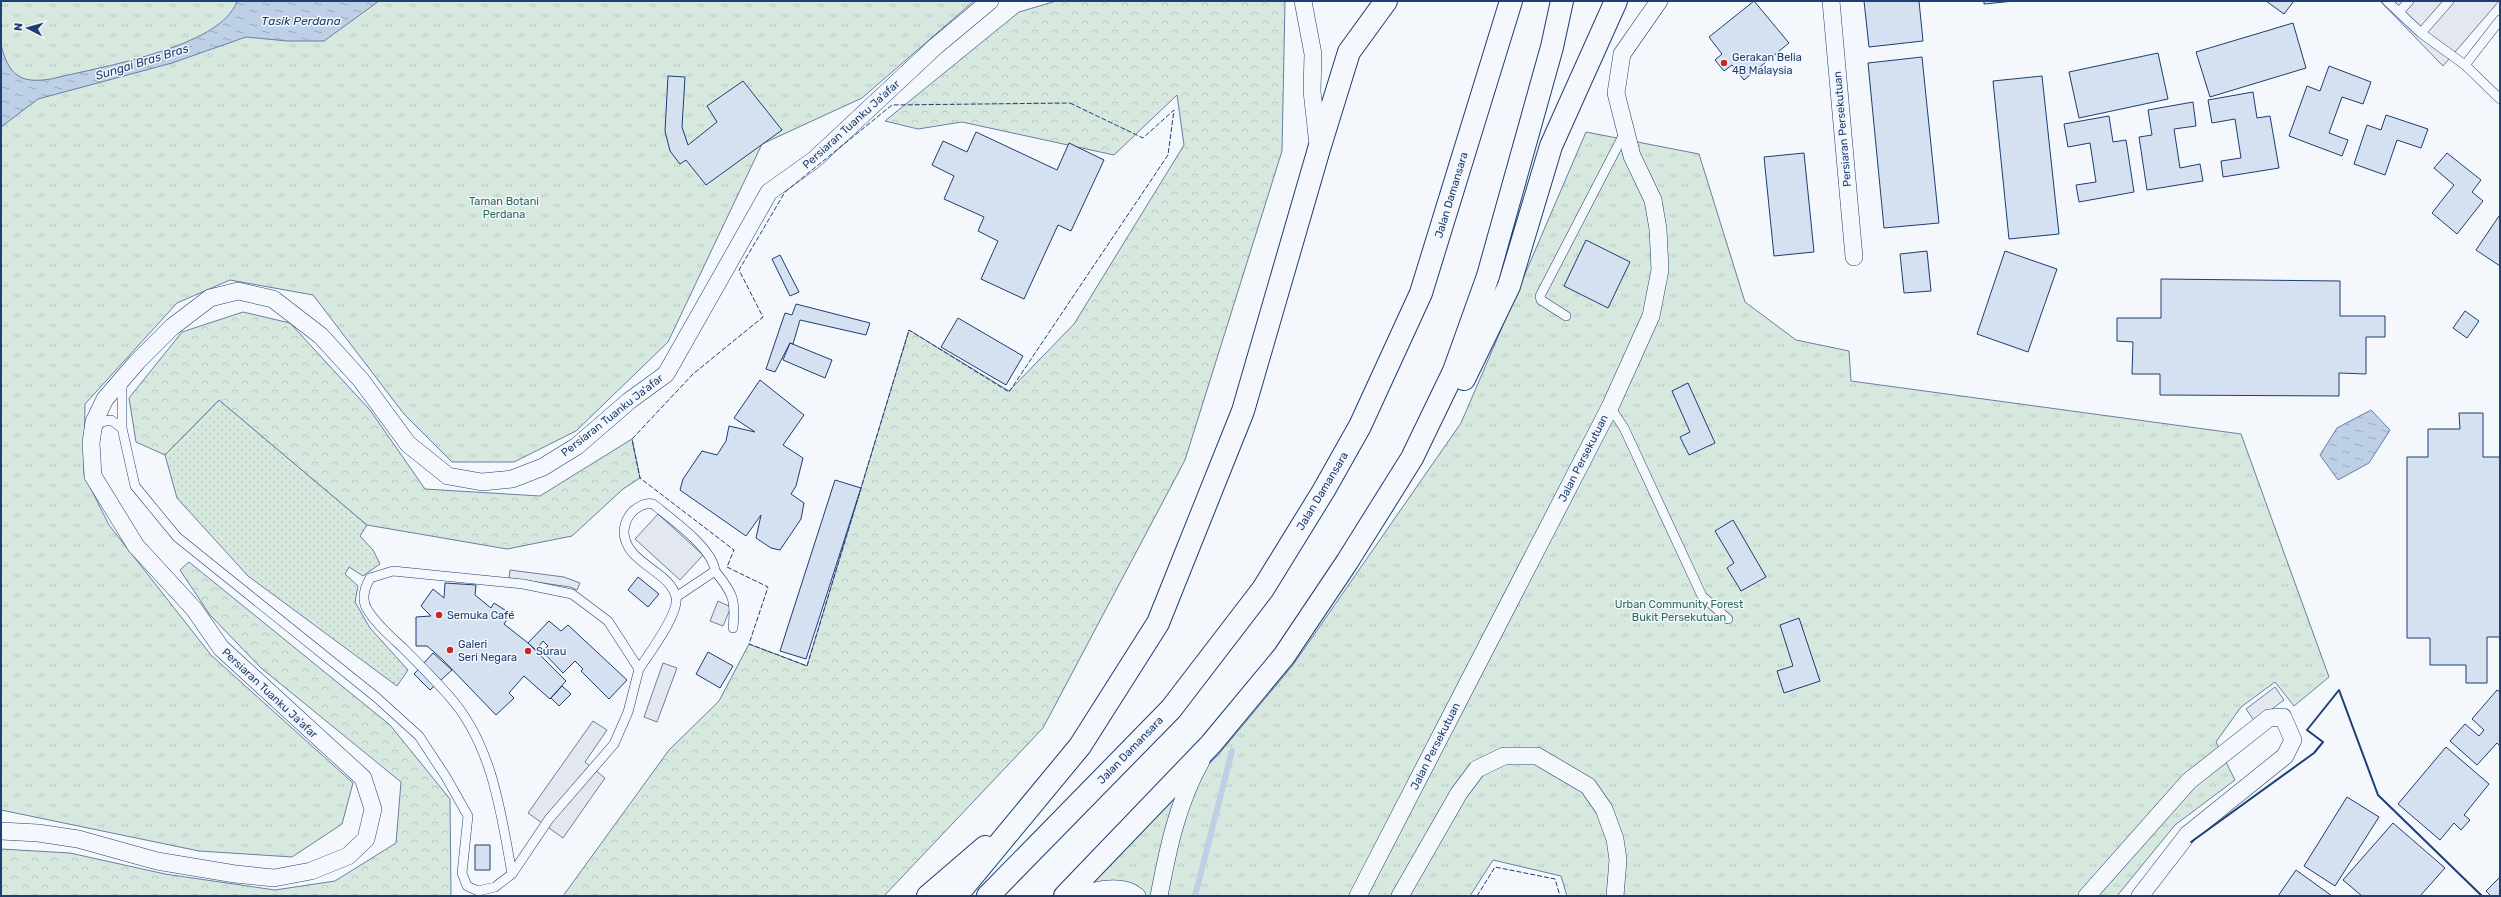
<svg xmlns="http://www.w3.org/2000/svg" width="2501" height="897" font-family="Rubik,sans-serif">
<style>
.grass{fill:url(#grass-dots);stroke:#687fa3}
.forest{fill:url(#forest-crowns);stroke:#687fa3}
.park{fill:url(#park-tufts);stroke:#687fa3}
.parking{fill:#e3e8f0;stroke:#687fa3}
.water{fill:url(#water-ripples);stroke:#687fa3}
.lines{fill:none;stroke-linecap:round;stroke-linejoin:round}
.stream{stroke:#bed0e5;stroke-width:6}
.building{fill:#d5e0f0;stroke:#1d3f73}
.lane-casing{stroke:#1d3f73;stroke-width:10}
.street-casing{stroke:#1d3f73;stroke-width:18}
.primary-casing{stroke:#1d3f73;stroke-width:24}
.lane{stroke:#f4f7fb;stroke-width:9}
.street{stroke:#f4f7fb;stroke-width:17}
.primary{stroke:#f4f7fb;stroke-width:22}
.fence{stroke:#1d3f73;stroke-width:1;stroke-dasharray:5 2;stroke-linecap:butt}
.wall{stroke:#1d3f73;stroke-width:2}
.poi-dot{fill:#c62828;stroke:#f4f7fb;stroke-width:1.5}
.labels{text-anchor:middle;stroke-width:3;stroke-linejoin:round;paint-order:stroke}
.poi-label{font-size:11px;fill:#1d3f73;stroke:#f4f7fb;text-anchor:start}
.street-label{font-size:11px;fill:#1d3f73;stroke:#f4f7fb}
.park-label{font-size:11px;fill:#2c6c60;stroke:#f4f7fb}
.water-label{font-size:12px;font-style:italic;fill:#1d3f73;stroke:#f4f7fb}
</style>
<defs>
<pattern id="grass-dots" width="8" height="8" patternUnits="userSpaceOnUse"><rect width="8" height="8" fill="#d7e8df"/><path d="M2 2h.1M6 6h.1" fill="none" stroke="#b8c8c3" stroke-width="1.8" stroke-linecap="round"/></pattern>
<pattern id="forest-crowns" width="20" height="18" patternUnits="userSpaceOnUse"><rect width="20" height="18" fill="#d7e8df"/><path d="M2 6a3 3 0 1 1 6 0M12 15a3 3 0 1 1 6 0" fill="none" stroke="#b8c8c3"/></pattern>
<pattern id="park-tufts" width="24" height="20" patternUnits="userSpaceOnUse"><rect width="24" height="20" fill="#d7e8df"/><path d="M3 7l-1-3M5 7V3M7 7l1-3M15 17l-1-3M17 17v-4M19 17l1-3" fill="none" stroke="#b8c8c3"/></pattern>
<pattern id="water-ripples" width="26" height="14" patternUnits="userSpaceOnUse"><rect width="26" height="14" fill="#bed0e5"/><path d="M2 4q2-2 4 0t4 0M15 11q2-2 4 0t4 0" fill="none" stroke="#9aaabe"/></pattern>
</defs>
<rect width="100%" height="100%" fill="#f4f7fb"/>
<!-- grass -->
<path class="grass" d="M219,400L367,525L360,536L373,550L380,564L363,576L349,567L345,574L358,586L355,602L370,628L408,670L397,686L248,576L177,498L165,455Z"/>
<!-- forest -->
<path class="forest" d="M1056,1H1285L1282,151L1185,460L1043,728L884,896H563L669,750L719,701L749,644L807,666L909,330L1009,391L1074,324L1184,145L1177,95L1114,155L962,122L918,129L885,121L1019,12Z
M243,312L290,323L370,410L425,489L540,496L632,439L640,478L623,489L572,536L507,549L367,525L219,400L165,455L136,442L129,398L182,332Z
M189,562L390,725L450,799L451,896H1V849L70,853L165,874L275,890L335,881L396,843L401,782L261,668L210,615L180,570Z"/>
<!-- park -->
<path class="park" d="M1,1H974L862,98L762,144L668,342L576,431L514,462H452L404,414L313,295L230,280L177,303L85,404L84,475L109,525L211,655L353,783L342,824L292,857L199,851L1,810Z
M1586,132L1699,154L1745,302L1796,340L1849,351L1851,381L2241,434L2329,677L2294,706L2275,682L2241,707L2216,742L2235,780L2175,825L2117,896H1567L1561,876L1493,860L1470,896H1077L1218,755L1293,665L1461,423Z"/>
<!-- parking -->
<path class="parking" d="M2380,1H2499L2443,66Z
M658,514L703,555L680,580L635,539Z
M510,570L564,577L580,583L577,590L570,587L509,578Z
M718,601L731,607L723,626L710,621Z
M663,663L677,668L657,722L644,717Z
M2275,687L2284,700L2255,722L2246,709Z
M593,721L607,730L585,762L605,778L563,838L528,813Z"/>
<!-- water -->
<path class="water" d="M237,1H379L324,41H287L246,37L172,63L38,99L1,127V45C9,75 19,84 51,79C94,68 222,48 237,1Z
M2371,410L2390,430L2369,463L2338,480L2320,455L2337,428Z"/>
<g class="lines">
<!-- stream -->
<path class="stream" d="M1195,896L1232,751"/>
</g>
<!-- building -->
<path class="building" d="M1754,1L1789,43L1744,80L1732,65L1724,71L1715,60L1722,54L1709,37Z
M1864,1H1919L1923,41L1869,47Z
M1984,1H2014L1984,4Z
M2266,1H2294L2284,14Z
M2293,23L2306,68L2210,97L2196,52Z
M2158,53L2168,99L2079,118L2069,72Z
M1922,57L1939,223L1884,228L1868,63Z
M2329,66L2371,82L2363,104L2342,97L2329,133L2348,140L2342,156L2289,136L2307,86L2320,91Z
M668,76L685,77L682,127L688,145L717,122L707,106L743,81L782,130L706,185L686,160L680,164L670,151L665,131Z
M2042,76L2059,234L2009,239L1993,81Z
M2253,92L2257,118L2270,116L2279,168L2223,177L2221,161L2241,158L2235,119L2212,123L2208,100Z
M2193,102L2196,126L2174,129L2180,168L2200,164L2203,181L2147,190L2139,137L2152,135L2148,110Z
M2386,115L2428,129L2421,148L2397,140L2385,175L2354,164L2367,125L2381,130Z
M2109,116L2113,142L2126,140L2134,192L2079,202L2076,185L2096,182L2090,143L2068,147L2064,124Z
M976,132L1057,170L1069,143L1104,160L1071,231L1058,225L1024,299L981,279L998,241L978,231L984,217L944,199L954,176L932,165L943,141L967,152Z
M1804,153L1814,252L1774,256L1764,157Z
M2447,153L2481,180L2472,192L2483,201L2457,234L2432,213L2454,185L2434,168Z
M2499,216H2500V266L2476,250Z
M1586,240L1630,262L1608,308L1564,286Z
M1927,251L1931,291L1904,293L1900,254Z
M2005,251L2057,269L2028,352L1977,334Z
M780,255L799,292L790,296L772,259Z
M2161,279L2340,281V316H2385V337H2366V374L2339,373V396L2160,395V374H2132L2133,342L2117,341V318H2161Z
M796,304L870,323L866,335L800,320L793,344L790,343L775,372L766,369L785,313L792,315Z
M2465,311L2479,321L2467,338L2453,328Z
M958,318L1023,356L1006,385L941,347Z
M790,343L832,360L825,378L783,360Z
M760,380L804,415L783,445L803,458L796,486L791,494L804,503L801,519L780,550L771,548L756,538L761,515L746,536L680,490L683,479L702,451L717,455L726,441L729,426L755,432L734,418Z
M1688,383L1715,443L1689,455L1680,437L1690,432L1672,391Z
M2459,413H2483V457H2500V637H2487V683H2466V665H2430V638H2407V457H2428V429H2460Z
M835,480L861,488L806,659L780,651Z
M1733,520L1766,577L1741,591L1727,568L1734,563L1715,531Z
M638,577L659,594L648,607L628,590Z
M445,583L476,585L475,595L491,608L494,603L511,614L504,624L528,643L566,681L550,699L524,676L509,693L514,698L496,715L442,659L427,646H416V617L431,616L421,606L433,589L444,598Z
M1799,618L1820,681L1784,693L1777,671L1793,666L1780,625Z
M549,621L561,631L568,625L627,680L609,699L581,671L583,669L575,661L563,673L542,651L548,646L543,641L536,650L528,643Z
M708,652L733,666L720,688L696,674Z
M433,653L452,670L430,690L414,674Z
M562,686L571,694L559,706L551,698Z
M2497,690L2500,692V746L2497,743L2477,765L2450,741L2465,724L2479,736L2484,730L2472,719Z
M2446,747L2489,784L2464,815L2470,820L2461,830L2454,823L2440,840L2398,804Z
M2347,797L2379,817L2335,886L2304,866Z
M2393,823L2445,868L2420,896H2362L2343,880Z
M475,845H490V870H475Z
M2296,870L2332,896H2278Z
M2500,877V896H2491L2486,891Z"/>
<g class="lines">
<defs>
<path id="lane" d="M2387,1L2421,33L2465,65L2500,99
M2399,12L2409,1
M2421,33L2449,1
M2465,65L2500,20
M1566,316L1541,300L1540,296L1625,132
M122,381V428L135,486L177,537L376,697L419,736L446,777L468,816L462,873L467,886L478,891L495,887L512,874L549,819L614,744L628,712L639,669L608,621L572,594L523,584L393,571L370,578C365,587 361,599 367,609C376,624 390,636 402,647C418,663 434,679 449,696C492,744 501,812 512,874
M1610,407L1624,428L1702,596L1728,619
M96,429L101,422L111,420L122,428
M715,571C733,593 736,600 733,628
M639,669C648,655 680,613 676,597C670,570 623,563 624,530C625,523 628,516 633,511C638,507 646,502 653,504C670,518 713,548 715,571L676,597"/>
<path id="street" d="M1303,1L1313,54L1312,91L1318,145
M1831,1L1854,257
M1,831L38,833L78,839L157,861L235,874L274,878L311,871L348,856L366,839L373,809L363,778L221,648L194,609L136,546L93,476L91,443L94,422L105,399L137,362L172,327L210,298L238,291L273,299L321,336L361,380L408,444L448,476L482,482L512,479L543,467L577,446L629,401L666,374L769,192L814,160L936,46L990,1
M1080,896C1096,889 1123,884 1137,896
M1159,896C1168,849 1177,804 1201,761
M1358,896L1610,407L1651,316L1660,270L1658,229L1653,200L1632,156L1616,93L1622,54L1659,1
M1400,896L1459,793L1477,769L1504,756H1537L1588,786L1604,809L1615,839L1618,860L1615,896
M2087,896L2189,781L2269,718L2283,717L2293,740L2285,756L2188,834L2140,896"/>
<path id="primary" d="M1464,379L1509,286L1551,146L1616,1
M928,896L985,847
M956,896L1080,746L1158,623L1243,411L1319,149L1349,52L1386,1
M988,896L1171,709L1263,589L1324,490L1360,426L1421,293L1511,1
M1065,896L1211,744L1284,656L1347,562L1412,458L1454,371L1488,276L1552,47L1562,1"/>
</defs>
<!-- lane casing -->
<use href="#lane" class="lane-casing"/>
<!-- street casing -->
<use href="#street" class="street-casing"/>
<!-- primary casing -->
<use href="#primary" class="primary-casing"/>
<!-- lane -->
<use href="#lane" class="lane"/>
<!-- street -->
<use href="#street" class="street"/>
<!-- primary -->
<use href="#primary" class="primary"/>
<!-- fence -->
<path class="fence" d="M1070,103L1143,138L1174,110L1168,155L1009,392L909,330L807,666L749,644L768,587L727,567L734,550L640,478L632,439L693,374L763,317L739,270L785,192L892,105Z
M1477,896L1495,867L1555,879L1560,896"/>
<!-- wall -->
<path class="wall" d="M2191,842L2314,753L2323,742L2307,730L2339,690L2378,795L2482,896"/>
</g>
<!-- markers -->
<g class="poi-dot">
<circle cx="1724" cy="63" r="4"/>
<circle cx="439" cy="615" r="4"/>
<circle cx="450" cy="650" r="4"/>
<circle cx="528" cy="651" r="4"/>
</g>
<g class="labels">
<!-- poi labels -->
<g class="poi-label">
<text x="1732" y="61">Gerakan Belia<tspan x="1732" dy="13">4B Malaysia</tspan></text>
<text x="447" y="619">Semuka Café</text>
<text x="458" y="648">Galeri<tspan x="458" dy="13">Seri Negara</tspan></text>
<text x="536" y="655">Surau</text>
</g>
<!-- street labels -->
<g class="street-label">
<text transform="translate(851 124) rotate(-42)" y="4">Persiaran Tuanku Ja'afar</text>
<text transform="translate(1842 129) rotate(-95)" y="4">Persiaran Persekutuan</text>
<text transform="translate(1451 195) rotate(-73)" y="4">Jalan Damansara</text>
<text transform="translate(612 415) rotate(-38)" y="4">Persiaran Tuanku Ja'afar</text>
<text transform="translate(1583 458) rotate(-63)" y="4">Jalan Persekutuan</text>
<text transform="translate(1322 491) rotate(-59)" y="4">Jalan Damansara</text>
<text transform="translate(270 693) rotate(43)" y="4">Persiaran Tuanku Ja'afar</text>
<text transform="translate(1435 746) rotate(-63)" y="4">Jalan Persekutuan</text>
<text transform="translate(1130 750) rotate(-46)" y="4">Jalan Damansara</text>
</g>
<!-- park labels -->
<g class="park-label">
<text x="504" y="205">Taman Botani<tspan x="504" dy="13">Perdana</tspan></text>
<text x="1679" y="608">Urban Community Forest<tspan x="1679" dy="13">Bukit Persekutuan</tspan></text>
</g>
<!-- water labels -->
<g class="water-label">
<text x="301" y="25">Tasik Perdana</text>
<text transform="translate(142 62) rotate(-17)" y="4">Sungai Bras Bras</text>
</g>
</g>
<!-- border -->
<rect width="2501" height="897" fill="none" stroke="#1d3f73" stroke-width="4"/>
<!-- north arrow -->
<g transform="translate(28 28) rotate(276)" stroke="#f4f7fb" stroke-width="3" paint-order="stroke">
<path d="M0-3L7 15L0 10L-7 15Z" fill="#1d3f73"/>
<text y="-6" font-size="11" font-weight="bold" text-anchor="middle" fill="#1d3f73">N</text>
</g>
</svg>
